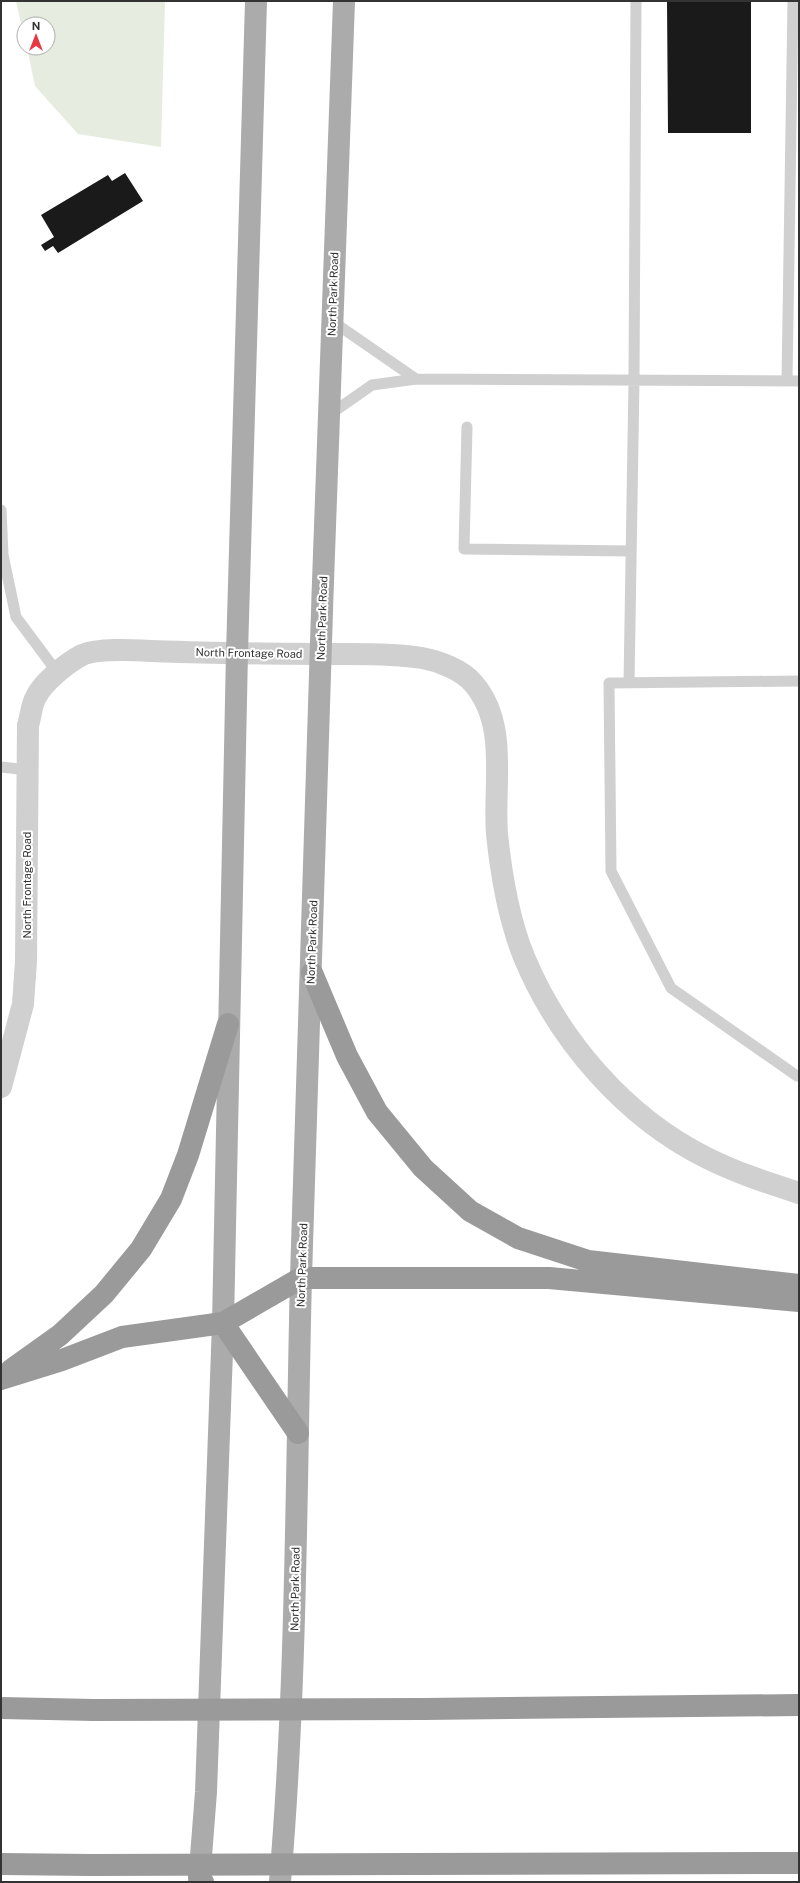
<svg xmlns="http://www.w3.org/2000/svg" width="800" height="1883" font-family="'Public Sans',sans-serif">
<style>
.green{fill:#e6ecdf}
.building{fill:#1a1a1a}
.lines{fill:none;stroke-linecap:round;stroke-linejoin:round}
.service{stroke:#d0d0d0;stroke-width:11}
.tertiary{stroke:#d0d0d0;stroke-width:22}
.primary{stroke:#ababab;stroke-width:22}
.motorway{stroke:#9a9a9a;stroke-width:22}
.motorway-bridge{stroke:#9a9a9a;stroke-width:22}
.labels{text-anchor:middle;stroke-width:4;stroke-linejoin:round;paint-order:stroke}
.street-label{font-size:11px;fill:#333;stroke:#fff}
</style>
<rect width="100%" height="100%" fill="#fff"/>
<!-- green -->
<path class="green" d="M16,1H165L161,147L78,134L35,86L27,48H48V24H24V37Z"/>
<!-- building -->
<path class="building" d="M667,1H751V133H668Z
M125,173L143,201L58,253L53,246L45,251L41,245L54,237L41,215L108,175L112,181Z"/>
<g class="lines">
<!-- service -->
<path class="service" d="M332,321L416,379
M787,381L793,1
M329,415L372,385L416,379L799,381
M467,427L464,549L631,551
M1,510L3,555L16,617L57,672
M799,681L609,683L611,871L671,988L797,1076H799
M629,683L634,380L636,1
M1,767L28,770"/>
<!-- tertiary -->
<path class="tertiary" d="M1,1087L23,1004L26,961L28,725C31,717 31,705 36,697C43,682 67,663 82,655C98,648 133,650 151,651C180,652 209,653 238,653C274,654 311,654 347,654C372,654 398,654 422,658C439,661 462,670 473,683C509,724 493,784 497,834C501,873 509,920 524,957C559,1041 626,1118 707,1158C737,1173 768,1183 799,1193"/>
<!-- primary -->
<path class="primary" d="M199,1882L206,1792L223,1323L237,653L256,1
M280,1882C297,1681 296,1479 301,1277C313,852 328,426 344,1"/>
<!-- motorway -->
<path class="motorway" d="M312,973L347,1056L377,1112L423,1168L470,1211L518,1238L588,1261L799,1285
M223,1323L298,1433
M11,1370L60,1335L104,1294L141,1249L171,1199L188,1155L228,1024
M1,1379L62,1360L122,1337L223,1323L301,1278H549L799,1301
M1,1708L94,1710
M423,1709L799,1705
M1,1864L91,1865
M411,1864L799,1863
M199,1876L203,1882"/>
<!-- motorway-bridge -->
<path class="motorway-bridge" d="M94,1710L423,1709
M91,1865L411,1864"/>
</g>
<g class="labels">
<!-- street labels -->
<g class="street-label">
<text transform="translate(333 294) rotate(-88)" y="4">North Park Road</text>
<text transform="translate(322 618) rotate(-88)" y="4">North Park Road</text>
<text transform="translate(249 653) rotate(1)" y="4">North Frontage Road</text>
<text transform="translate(27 885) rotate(-90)" y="4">North Frontage Road</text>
<text transform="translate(312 942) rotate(-88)" y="4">North Park Road</text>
<text transform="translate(302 1265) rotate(-88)" y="4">North Park Road</text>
<text transform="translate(295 1589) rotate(-89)" y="4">North Park Road</text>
</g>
</g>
<!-- border -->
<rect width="800" height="1883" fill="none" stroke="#333333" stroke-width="4"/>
<!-- north arrow -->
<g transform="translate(36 36)"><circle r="19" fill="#ffffff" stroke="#adadad"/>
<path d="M0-3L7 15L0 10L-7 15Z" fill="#e63946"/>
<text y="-6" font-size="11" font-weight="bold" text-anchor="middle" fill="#333333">N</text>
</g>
</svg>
